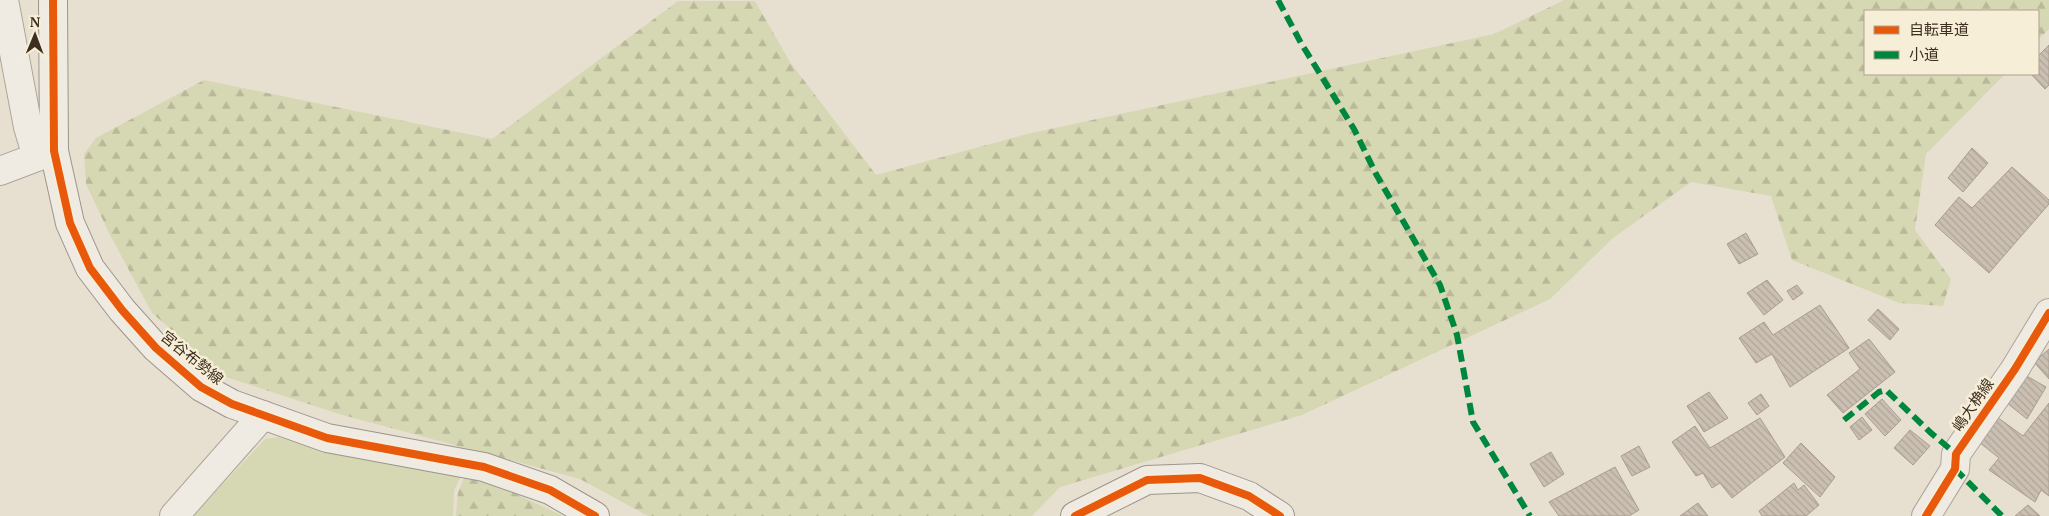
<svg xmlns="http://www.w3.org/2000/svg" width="2049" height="516" font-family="'PT Serif','Noto Sans JP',serif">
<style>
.green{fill:#d6d7b3}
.forest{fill:url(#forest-firs)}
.building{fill:url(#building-back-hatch);stroke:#a89c90}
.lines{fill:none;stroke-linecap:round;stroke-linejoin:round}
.street-casing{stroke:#ada599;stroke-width:30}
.secondary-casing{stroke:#9c958a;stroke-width:30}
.street{stroke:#efebe3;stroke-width:28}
.secondary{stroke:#efebe3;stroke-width:28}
.quiet{stroke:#00873e;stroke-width:6;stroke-dasharray:12 6;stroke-linecap:butt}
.cycleway-casing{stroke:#f7eed8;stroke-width:11}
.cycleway{stroke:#e8590c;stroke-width:8}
.labels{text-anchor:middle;stroke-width:5;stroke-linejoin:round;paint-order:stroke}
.street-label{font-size:15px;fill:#3d2e20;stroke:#f7eed8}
</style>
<defs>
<pattern id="forest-firs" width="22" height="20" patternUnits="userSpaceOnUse" patternTransform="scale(1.25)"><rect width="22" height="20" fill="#d6d7b3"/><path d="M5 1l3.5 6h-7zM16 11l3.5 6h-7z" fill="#b9b99a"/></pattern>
<pattern id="building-back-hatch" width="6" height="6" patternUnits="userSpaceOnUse" patternTransform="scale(1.25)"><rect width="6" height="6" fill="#cbbfb2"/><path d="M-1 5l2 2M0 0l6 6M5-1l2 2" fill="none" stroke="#afa499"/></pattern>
</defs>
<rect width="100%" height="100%" fill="#e7e0d1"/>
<!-- green -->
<path class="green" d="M278,437L325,451L365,460L397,463L462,475L454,490L453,516H193L265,439Z"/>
<!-- forest -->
<path class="forest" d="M1564,0H2049V29L2038,40V11H1865V74H2005L1926,154L1915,230L1951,279L1943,306L1899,303L1792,260L1771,196L1691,182L1613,238L1550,299L1302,415L1060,487L1032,516H648L580,479L339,414L226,377L152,313L109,233L86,184L84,154L96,138L204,80L492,139L678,1H755L790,62L876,175L1027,134L1494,34Z
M465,476L499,486L563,516H456L458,492Z"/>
<!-- building -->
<path class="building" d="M2049,45V85L2045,89L2031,74H2038V56Z
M1972,148L1988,163L1963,192L1948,178Z
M2012,167L2049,200V204L1989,273L1935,225L1959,197L1972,208Z
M1746,233L1758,254L1739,264L1727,244Z
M1767,280L1783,300L1764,315L1747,293Z
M1797,285L1803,293L1793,300L1787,291Z
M1820,305L1849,348L1790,387L1772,354L1756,363L1739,338L1764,322L1773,335Z
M1878,309L1899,329L1890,340L1868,320Z
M1869,339L1895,372L1843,413L1827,395L1860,369L1849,353Z
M2049,349V379L2034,362Z
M2025,375L2046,387L2027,419L2007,403Z
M1709,392L1728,418L1704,432L1687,406Z
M1761,394L1769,406L1757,415L1748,403Z
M1882,399L1901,420L1885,436L1865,414Z
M2049,403V496L2041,490L2035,502L1989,470L1999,458L1979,442L1997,417L2023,436Z
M1862,417L1872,430L1859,440L1850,427Z
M1760,418L1785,457L1732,498L1720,483L1712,488L1703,473L1696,476L1672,442L1695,426L1710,448Z
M1910,430L1930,446L1913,465L1894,448Z
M1801,443L1835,477L1820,497L1783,463Z
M1639,446L1650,467L1632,476L1621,456Z
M1551,452L1564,474L1544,487L1530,464Z
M1615,467L1639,510L1629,516H1559L1549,502Z
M1794,483L1798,490L1804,485L1819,505L1806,516H1762L1759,511Z
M1698,503L1708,516H1680Z
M2028,505L2040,516H2015Z"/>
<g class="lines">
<defs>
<path id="street" d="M4,0L28,127L37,157
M0,171L53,151
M174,516L263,415
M1926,516L1955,469L1956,454L2015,369L2049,313"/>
<path id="secondary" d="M53,0L54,151L70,223L90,268L122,310L156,348L201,387L232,404L327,438L484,467L550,490L595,516
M1075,516L1147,480L1200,478L1249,496L1280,516"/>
</defs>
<!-- street casing -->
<use href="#street" class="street-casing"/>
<!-- secondary casing -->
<use href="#secondary" class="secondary-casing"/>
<!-- street -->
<use href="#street" class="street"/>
<!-- secondary -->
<use href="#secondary" class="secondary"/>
<!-- quiet -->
<path class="quiet" d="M1278,0L1301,43L1354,129L1376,174L1440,285L1457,335L1473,422L1530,516
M1844,420L1879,392L1886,390L1931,433L1956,454
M1955,469L2002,516"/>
<defs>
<path id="cycleway" d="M53,0L54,151L70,223L90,268L122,310L156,348L201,387L232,404L327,438L484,467L550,490L595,516
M1075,516L1147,480L1200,478L1249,496L1280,516
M1926,516L1955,469L1956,454L2015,369L2049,313"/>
</defs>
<!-- cycleway casing -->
<use href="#cycleway" class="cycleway-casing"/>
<!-- cycleway -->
<use href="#cycleway" class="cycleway"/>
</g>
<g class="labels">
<!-- street labels -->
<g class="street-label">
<text transform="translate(192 358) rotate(39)" y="5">宮谷布勢線</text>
<text transform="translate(1973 405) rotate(-55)" y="5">嶋大桷線</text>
</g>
</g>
<!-- legend -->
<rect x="1864" y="10" width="175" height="65" fill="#f7eed8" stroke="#ada18e"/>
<rect x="1874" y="26" width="25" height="8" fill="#e8590c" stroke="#ada18e"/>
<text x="1909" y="35" font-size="15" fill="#3d2e20">自転車道</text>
<rect x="1874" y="51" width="25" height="8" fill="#00873e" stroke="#ada18e"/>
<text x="1909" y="60" font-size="15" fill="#3d2e20">小道</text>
<!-- north arrow -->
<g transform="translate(35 35) rotate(1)" stroke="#f7eed8" stroke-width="4" paint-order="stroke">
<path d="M0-4L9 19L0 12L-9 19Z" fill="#3d2e20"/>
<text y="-8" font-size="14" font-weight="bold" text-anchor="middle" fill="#3d2e20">N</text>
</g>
</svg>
